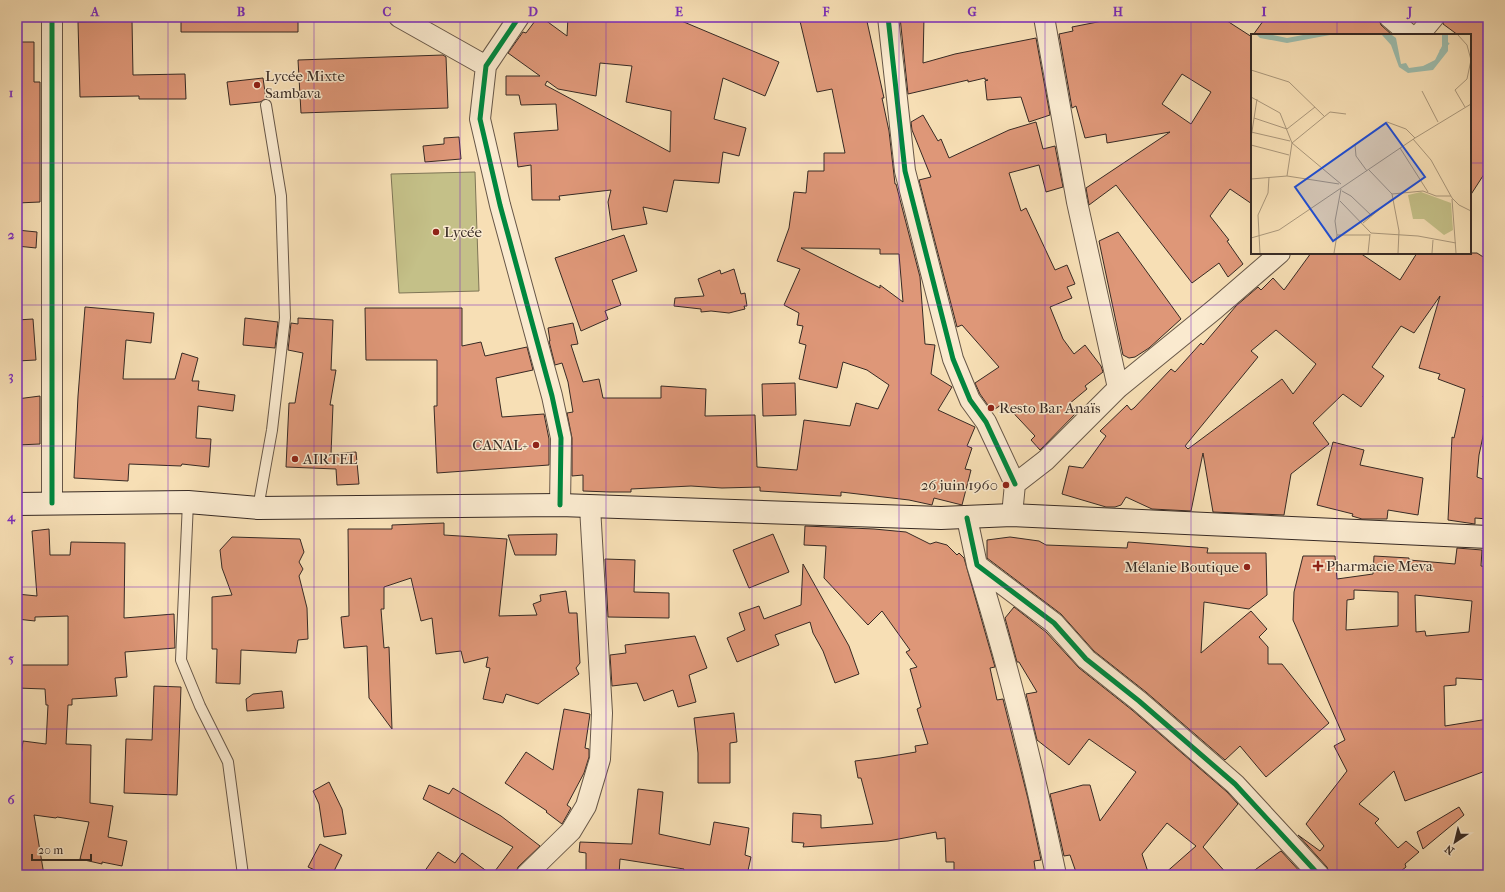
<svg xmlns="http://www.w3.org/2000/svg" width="1505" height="892" font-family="'IM FELL French Canon',serif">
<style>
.green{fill:#c4c088;stroke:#7e7556}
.building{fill:#de9778;stroke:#372a24;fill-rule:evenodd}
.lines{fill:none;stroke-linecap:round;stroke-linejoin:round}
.service-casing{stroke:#675748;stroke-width:12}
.minor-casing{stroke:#675748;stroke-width:22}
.secondary-casing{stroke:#372a24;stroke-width:24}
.service{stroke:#faeacf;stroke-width:10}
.minor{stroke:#faeacf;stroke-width:20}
.secondary{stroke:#faeacf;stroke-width:22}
.cycleway-casing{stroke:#faeacf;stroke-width:8}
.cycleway{stroke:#00873e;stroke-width:5}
.grid{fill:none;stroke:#7b2cbf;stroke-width:1;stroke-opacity:0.55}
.poi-dot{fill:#8f2418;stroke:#faeacf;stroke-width:1.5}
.labels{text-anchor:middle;stroke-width:3;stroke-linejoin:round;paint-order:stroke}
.poi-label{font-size:15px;fill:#372a24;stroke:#faeacf;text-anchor:start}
.inset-river{fill:none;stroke:#9dbdae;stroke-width:2}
.inset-road{fill:none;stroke:#aa977b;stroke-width:1}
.view{fill:#1d4ed8;fill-opacity:0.15;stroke:#1d4ed8;stroke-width:2}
.inset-edge{fill:none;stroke:#372a24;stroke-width:2}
.neatline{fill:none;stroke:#7b2cbf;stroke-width:1.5}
.grid-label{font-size:13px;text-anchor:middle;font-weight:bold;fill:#7b2cbf}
</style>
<rect width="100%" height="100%" fill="#f7dfb5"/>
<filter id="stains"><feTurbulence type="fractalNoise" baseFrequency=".005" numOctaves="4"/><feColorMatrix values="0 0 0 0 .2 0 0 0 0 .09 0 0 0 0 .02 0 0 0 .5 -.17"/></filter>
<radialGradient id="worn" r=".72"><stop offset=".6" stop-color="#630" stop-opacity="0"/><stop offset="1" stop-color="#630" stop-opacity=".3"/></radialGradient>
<!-- green -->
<path class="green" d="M475,172L479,291L399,293L391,174Z"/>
<!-- building -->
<path class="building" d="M181,17H298V32H181Z
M538,17H541L567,36L568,17H672L779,62L765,96L723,78L714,119L746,128L739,156L723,152L719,183L674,180L667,212L643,207L647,224L612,230L608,202L611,190L559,196L560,200H532L531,165L518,167L514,133L558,130L556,104L521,105L519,95H506V76H540L508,53L523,32L526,33ZM600,63L632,66L626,102L671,111L670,152L545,85L547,81L558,89L596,96Z
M799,17H866L884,98H882L889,131L895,184H896L920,277L925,344L935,345L931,374L952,387L938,410L975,427L967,446L972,448L965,469L971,470L962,505L934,498L932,505L909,500L841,492V496L760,491V487L722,488L691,486L631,489V492H610L583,491V475L572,476V438L567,413L573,412L568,382L562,363L555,365L549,341H550L548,328L573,323L578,344L571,345L583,382L599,379L603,398H661V386L706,389L705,416L755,415L757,467L797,470L804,420L850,426L856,403L878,409L889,385L867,370L843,362L837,388L799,379L806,345L799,343L803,326L797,325L799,313L784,305L800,269L777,261L789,228L794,192L806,193L808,171H824V153H845L832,89L817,92ZM801,248L880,249V254H899L903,302L880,285V288Z
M900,17H924L923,63L955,54L1036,38L1050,115L1029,122L1021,97L987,100L985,81L988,80H985V78L968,82V80L908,94Z
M1123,17H1221L1252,37V204L1230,189L1210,216L1229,240L1227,241L1243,264L1228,277L1219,263L1192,283L1116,185L1089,205L1086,188L1170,132L1107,143L1106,134L1085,138L1076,106L1072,108L1059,34L1073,31L1072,27ZM1182,74L1211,92L1191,124L1162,104Z
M1266,17H1378L1381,25L1392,35H1253Z
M1445,17H1488V168L1470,196V35H1458L1443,24Z
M132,21L133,75L185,74L186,99H139V96L80,97L78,22Z
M17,42H34V82H40V202L17,203Z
M443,55L446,57L448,108L301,113L298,60Z
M263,78L266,99L260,102L230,105L227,82Z
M923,115L938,141L941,139L949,158L1009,130L1036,122L1043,149L1055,146L1063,187L1046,192L1039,165L1009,173L1021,211L1026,208L1055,270L1067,265L1075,284L1067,287L1072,298L1050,307L1063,339L1074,354L1085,345L1101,366L1103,372L1085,386L1087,389L1069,404L1077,412L1040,450L1031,440L1035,436L1004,403L992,411L980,394L975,383L999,367L962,325L957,327L919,180L931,177L912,130L911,122Z
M459,137L461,159L425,162L423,146L444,144V138Z
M17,230L37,232L36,248L17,246Z
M1118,232L1181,319L1149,348L1135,357L1129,358L1123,355L1099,241Z
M624,235L637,271L612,280L621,305L605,311L608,319L581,331L555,258Z
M1311,253H1360L1400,280L1417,253H1477L1488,260V383L1483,397L1488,398V413L1479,455L1477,477L1488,481V519L1475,518V524L1448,520L1452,437L1454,438L1465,389L1438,379L1440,374L1419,368L1440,296L1414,333L1401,326L1372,367L1384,376L1361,407L1343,394L1313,423L1329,444L1291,474L1284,515L1213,512L1203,453L1191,511L1152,509L1126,497L1121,505L1115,507H1106L1062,494L1069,466L1083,468L1106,436L1100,431L1127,405L1131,410L1134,408L1171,369L1175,372L1201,343L1203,345L1236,306L1258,287L1261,290L1273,278L1284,290ZM1276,330L1316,364L1293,394L1282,379L1188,449L1185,446L1258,357L1251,351Z
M734,269L741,294L745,293L747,306H744L745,309L729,313L711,311L701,312V309L674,306L675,298L704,296L698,279L720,270L721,274Z
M85,307L154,313L151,343L126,340L123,379H175L182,353L198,358L192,381H199L198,390L235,395L233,411L198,406L196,438L211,439L209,467L182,464L181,466L129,464L128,481L74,478L78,396Z
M365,308H462V346L481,342L485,356L527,347L533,370L496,378L502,417L544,414L549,439V465L437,473L434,406H437V360H366Z
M245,318L278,322L275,348L243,345Z
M298,318L333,320L331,370H336L330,405H333L331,454L356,452L359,484L337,485L336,469L286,467L289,403H295L303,353L288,350L291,323L298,324Z
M33,319L36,360L17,361V320Z
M795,383L796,415L763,416L762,384Z
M40,396V444L17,445V399Z
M1333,442L1364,450L1360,465L1423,478L1418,515L1388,510L1387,519H1362L1352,516L1353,514L1317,505Z
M444,523V535L507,539L499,616L537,615L533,604L541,601L540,595L566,591L569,613H577L580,663L576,668L579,674L538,704L506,694L503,703L483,699L490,668L486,667L488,657L464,663L461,651L436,654L432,618L421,621L411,578L384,587V609H381L384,648L389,647L392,729L369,698L367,646L344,648L341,617L349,616L348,529H392V525Z
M805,526L874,529L906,532L930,544L936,542L947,545L957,555L959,553L964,558L995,667L990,668L997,700L1003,699L1028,799L1041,860L1034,861L1036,875H954V862H946L945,838L937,839L936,832L888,841L803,847L804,843L792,842L793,813L821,815V828L873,824L861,778H858L855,761L880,758L916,752L915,746L928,744L917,709L921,707L910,669L917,667L906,652L910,650L882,611L868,625L824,578L826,546L804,545Z
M49,529L50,555H70L71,542L125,543L124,618L174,614L175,648L125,652L127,677L115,678L117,696L72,699V705H68L66,744L91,745L90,803L113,806L108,837L127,841L122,866L102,862V864L80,859L89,822L57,817L56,818L34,815L44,875H17V861L21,860L17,839V787L23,741L46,744L48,705H46L45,689L17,688V665H68V616L35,617V621L17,619V594L37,596L32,531Z
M557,534L556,555H515L508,535Z
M773,534L789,572L749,588L733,550Z
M232,537L300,539L304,552L299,562L303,569L299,576L307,608L308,639L298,640L296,653L241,650L240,684L216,683L217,649H212V597L232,595L222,568L220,550Z
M1010,537L1039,541L1046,545L1127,548L1128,542L1208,548L1207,553H1266L1267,595L1249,609L1204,602L1201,653L1251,611L1267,629L1259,637L1268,647V664H1282L1329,723L1266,777L1240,746L1225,760L1146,692L1094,651L1061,614L987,558V540Z
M1457,548L1482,550L1481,566L1488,567V680L1456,678V685L1444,686L1445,726L1488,719V770L1405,801L1394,771L1359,804L1379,819L1375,823L1398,848L1406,841L1419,852L1405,864L1406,867L1396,875H1330L1327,867L1298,835L1320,851L1324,846L1306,824L1347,771L1334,746L1345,740L1293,620L1294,592L1303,556H1335L1337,579L1373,574L1374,556L1409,558V560L1455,564ZM1354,590L1398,592V626L1346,630L1347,600L1354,599ZM1415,595L1472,601L1469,632L1426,636L1425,631L1416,632Z
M605,559L635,560L634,592L669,593V618L608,617Z
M803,564L849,646L859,674L835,683L823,651L813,633L810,622L775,635L779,645L737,662L727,638L745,630L739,613L759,606L764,619L801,605Z
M1014,607L1046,632L1079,668L1132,710L1227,792L1238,804L1203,847L1228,875H1163L1196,846L1167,823L1142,854L1149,875H1077L1070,855L1064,856L1050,794L1083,785H1090L1100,821L1136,772L1089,739L1069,765L1037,740L1026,694L1037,692L1019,662H1017L1005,618Z
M695,636L707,668L689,675L696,702L678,707L673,690L644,701L637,683L612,686L610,655L626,653L625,645Z
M154,686L181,687L177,795L124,793L126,739L152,740Z
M282,691L284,708L247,711L246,699L253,694Z
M564,709L590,714L585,748L589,749V757L584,773L567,805L571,808L562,824L546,812L547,811L505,783L526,752L553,770Z
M734,713L737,742L730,743V783H698V753L694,718Z
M329,782L342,809L346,834L324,837L319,804L313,791Z
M429,785L449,794L453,788L501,816L540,846L518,867L515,875H492L513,847L423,799Z
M638,789L663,792L659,834L710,845L714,822L749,828L745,855L751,857L747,875H682L684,869L620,859L619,875H586V853L579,852L580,842L632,844Z
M1459,807L1464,815L1423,849L1417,832Z
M320,844L342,855L332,875H326L308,867Z
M1281,851L1303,875H1248L1278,853Z
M438,852L455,863L462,853L492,875H422Z"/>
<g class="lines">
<defs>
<path id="service" d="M188,502L181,660L200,706L228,762L243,875
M258,508L272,430L285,318L281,196L266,105"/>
<path id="minor" d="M399,17L486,66
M519,17L486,66L480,119L500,205L552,396L561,438L560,505
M888,17L905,171L953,359L970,400L986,422L1015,484
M1044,17L1077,202L1118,388
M1389,17L1410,35
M1419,35L1434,17
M52,503V17
M1012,515L1015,484L1046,460L1118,388L1215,309L1280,253
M967,518L977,565L1054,623L1086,659L1139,701L1235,784L1319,875
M977,565C1009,667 1034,770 1056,875
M526,875L571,831L586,806L600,759L602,713L590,507"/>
<path id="secondary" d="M17,504L188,502L258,508L560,505L941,518L1012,515L1488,537"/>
</defs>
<!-- service casing -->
<use href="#service" class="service-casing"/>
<!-- minor casing -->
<use href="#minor" class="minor-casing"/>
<!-- secondary casing -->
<use href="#secondary" class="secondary-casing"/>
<!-- service -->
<use href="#service" class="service"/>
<!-- minor -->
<use href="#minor" class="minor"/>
<!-- secondary -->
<use href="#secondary" class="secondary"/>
<defs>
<path id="cycleway" d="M519,17L486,66L480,119L500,205L552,396L561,438L560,505
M888,17L905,171L953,359L970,400L986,422L1015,484
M52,503V17
M967,518L977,565L1054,623L1086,659L1139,701L1235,784L1319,875"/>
</defs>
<!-- cycleway casing -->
<use href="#cycleway" class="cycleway-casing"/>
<!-- cycleway -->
<use href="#cycleway" class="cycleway"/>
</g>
<!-- grid -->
<path class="grid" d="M168,17V875M314,17V875M460,17V875M606,17V875M752,17V875M899,17V875M1045,17V875M1191,17V875M1337,17V35M17,163H1252M1470,163H1488M1337,253V875M17,305H1488M17,446H1488M17,587H1488M17,729H1488"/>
<!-- markers -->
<g class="poi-dot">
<circle cx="257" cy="85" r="4"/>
<circle cx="436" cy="232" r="4"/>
<circle cx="991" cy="408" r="4"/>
<circle cx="536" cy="445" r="4"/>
<circle cx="295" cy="459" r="4"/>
<circle cx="1006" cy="485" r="4"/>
<path d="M1316 560h4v4h4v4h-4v4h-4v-4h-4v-4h4z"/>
<circle cx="1247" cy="567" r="4"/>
</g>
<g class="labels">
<!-- poi labels -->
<g class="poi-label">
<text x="265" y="81">Lycée Mixte<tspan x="265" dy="17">Sambava</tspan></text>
<text x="444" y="237">Lycée</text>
<text x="999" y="413">Resto Bar Anaïs</text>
<text x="528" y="450" text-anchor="end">CANAL+</text>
<text x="303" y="464">AIRTEL</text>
<text x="998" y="490" text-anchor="end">26 juin 1960</text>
<text x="1326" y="571">Pharmacie Meva</text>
<text x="1239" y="572" text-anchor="end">Mélanie Boutique</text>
</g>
</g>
<!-- overview -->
<g transform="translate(1251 34)">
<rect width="220" height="220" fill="#f7dfb5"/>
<path d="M170,158L200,169L202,196L193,201L173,185H162L157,161Z" fill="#c4c088"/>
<path d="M6,1H22L36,4L52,1H79L36,9L9,4ZM131,1H141L145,4L150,30L155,29L158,34L172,32L184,26L191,12V1H197V17L182,36L157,39L148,33L140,11Z" fill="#9dbdae"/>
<path class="inset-river" d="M189,17L198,9"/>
<path class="inset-road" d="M207,1L216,11L220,26L216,45L204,56L214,73M0,36L38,48L74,83M171,57L187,88M0,63L29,79L41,109L90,150M3,84L36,95L64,73M136,88L155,95L164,104M0,98L39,107M0,104L6,65M162,105L180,126L201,164L208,171L220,177M0,111L38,121M104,111L105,122L116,137M149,114L177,158M118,136L141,160L148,197L147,219M36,142L41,109L79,78L95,80M0,145L36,142L88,150M91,157L100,162L121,182M141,160L172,157L185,162H200M201,165L205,219M89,167L120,199L167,202L205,209M112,189L141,165M86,201H119M0,204L28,196L164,104L220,70M9,219L7,181L17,159L18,143M83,219L86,201L84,187L90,155M117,219L119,200M181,219L182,206"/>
<path class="view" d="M135,89L174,143L82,207L44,153Z"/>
<rect width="220" height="220" class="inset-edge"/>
</g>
<!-- margin -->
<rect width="1505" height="892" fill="none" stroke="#f7dfb5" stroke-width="44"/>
<!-- north arrow -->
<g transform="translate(1455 842) rotate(215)" stroke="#faeacf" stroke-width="3" paint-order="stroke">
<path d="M0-3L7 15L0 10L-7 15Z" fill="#372a24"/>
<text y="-6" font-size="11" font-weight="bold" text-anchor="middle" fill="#372a24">N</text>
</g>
<!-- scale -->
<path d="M32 854v6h59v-6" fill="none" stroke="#372a24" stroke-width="2"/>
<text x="38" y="854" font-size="12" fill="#372a24" stroke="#faeacf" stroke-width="3" paint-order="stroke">20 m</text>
<rect x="22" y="22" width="1461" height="848" class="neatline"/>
<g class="grid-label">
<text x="95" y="16">A</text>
<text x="241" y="16">B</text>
<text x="387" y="16">C</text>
<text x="533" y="16">D</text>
<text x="679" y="16">E</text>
<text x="826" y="16">F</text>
<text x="972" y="16">G</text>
<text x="1118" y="16">H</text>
<text x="1264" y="16">I</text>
<text x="1410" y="16">J</text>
<text x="11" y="97">1</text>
<text x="11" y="239">2</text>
<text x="11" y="380">3</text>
<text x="11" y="521">4</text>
<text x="11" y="663">5</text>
<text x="11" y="804">6</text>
</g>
<rect width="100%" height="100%" filter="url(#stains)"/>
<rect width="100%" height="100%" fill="url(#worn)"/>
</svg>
